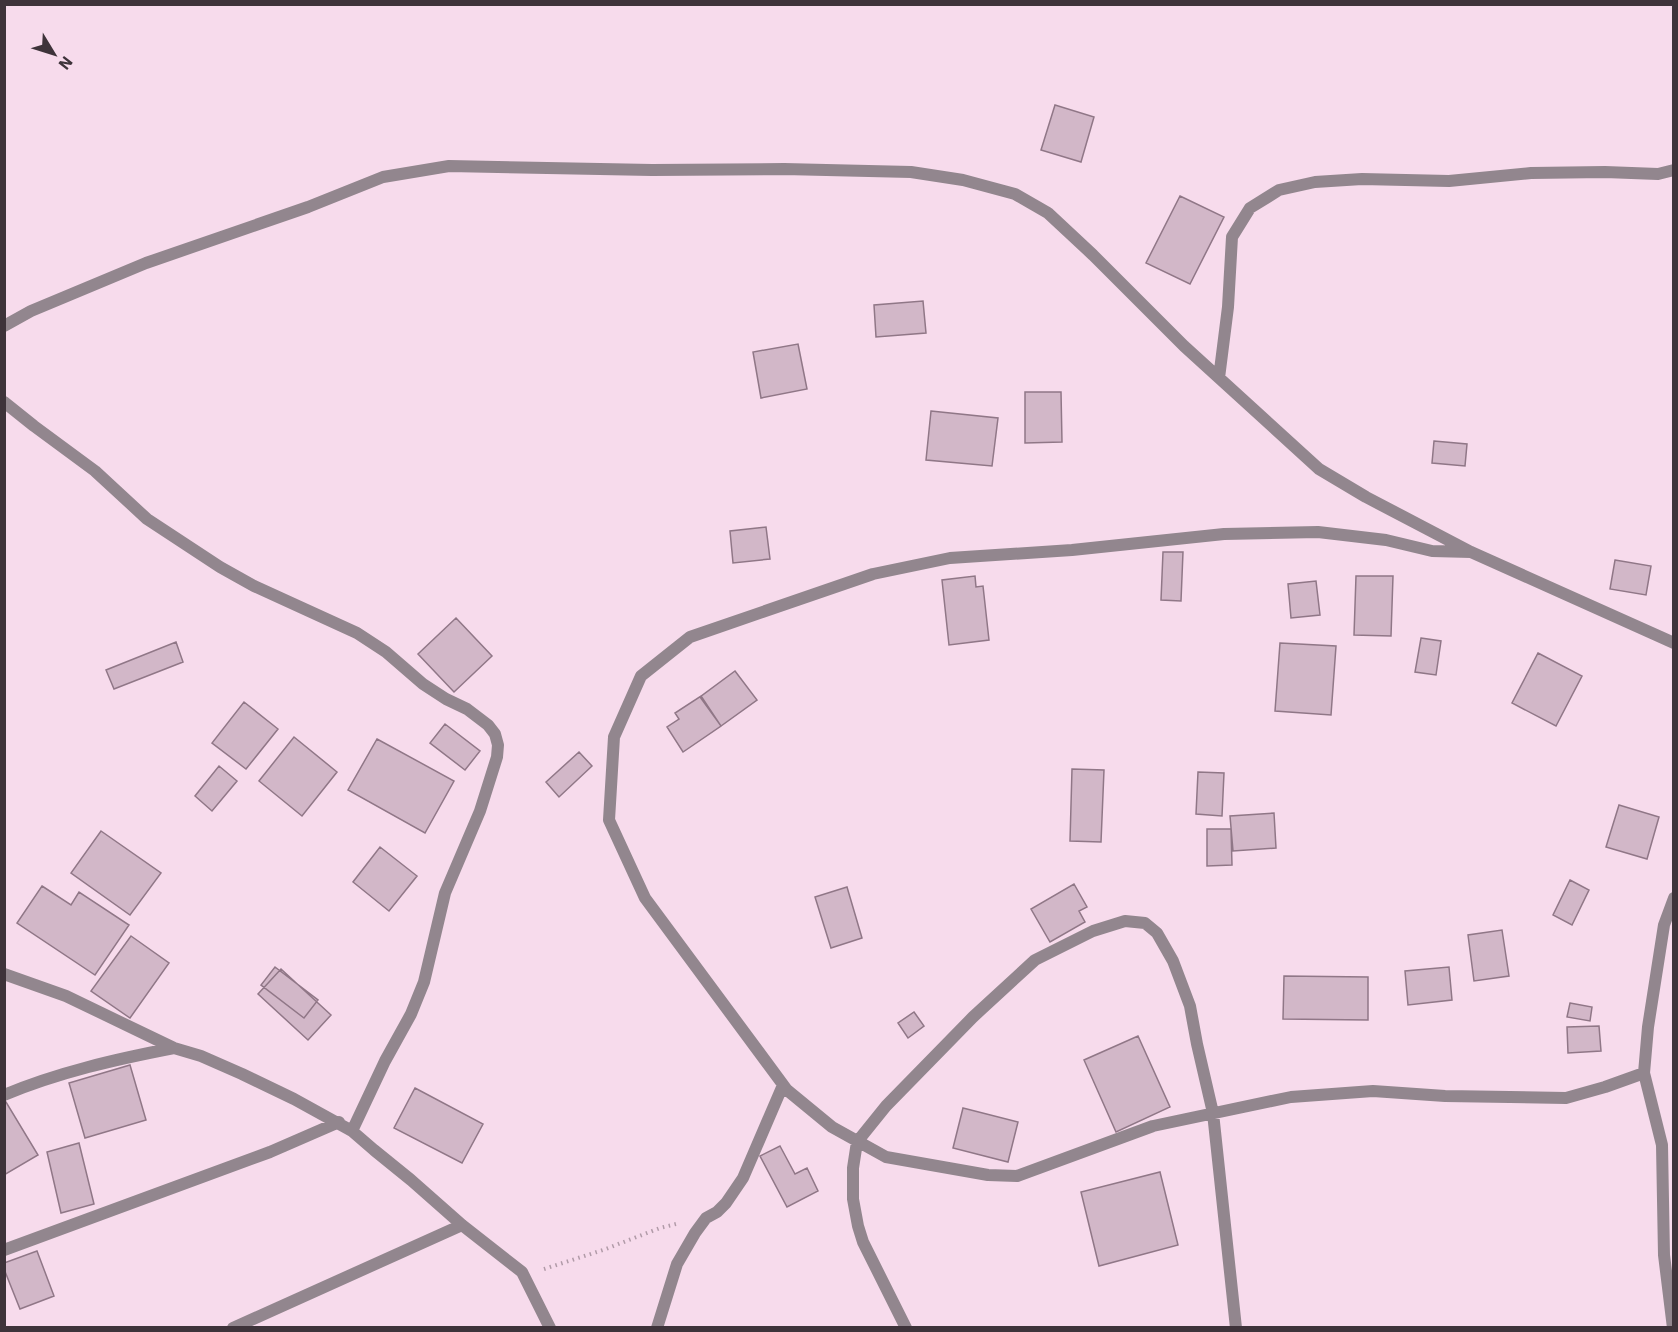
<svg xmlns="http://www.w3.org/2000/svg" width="1678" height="1332" font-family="'IBM Plex Sans',sans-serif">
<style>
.building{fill:#d2b7c8;stroke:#907787;stroke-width:1.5}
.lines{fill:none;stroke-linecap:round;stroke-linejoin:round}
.path{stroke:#b19ba8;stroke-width:4;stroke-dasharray:1.5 4.5;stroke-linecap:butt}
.minor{stroke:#92868e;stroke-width:12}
</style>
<rect width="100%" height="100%" fill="#f7dbec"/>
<!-- building -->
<path class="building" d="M1055,105L1094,117L1081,162L1041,150Z
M1180,196L1224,217L1190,284L1146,263Z
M923,301L926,333L876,337L874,305Z
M798,344L807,389L761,398L753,352Z
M1025,392H1061L1062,442L1025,443Z
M931,411L998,418L992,466L926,460Z
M1434,441L1467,444L1465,466L1432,463Z
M766,527L770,559L733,563L730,531Z
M1163,552H1183L1181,601L1161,600Z
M1615,560L1651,566L1646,595L1610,589Z
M975,576L976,587L983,586L989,640L949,645L942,580Z
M1356,576H1393L1391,636L1354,635Z
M1316,581L1320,615L1291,618L1288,584Z
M456,618L492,656L454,692L418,654Z
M1421,638L1441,641L1436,675L1415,672Z
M176,642L183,662L114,689L106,670Z
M1280,643L1336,646L1331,715L1275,711Z
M1538,653L1582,676L1556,726L1512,703Z
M735,671L757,700L721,726L700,697Z
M701,696L721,726L683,752L667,727L679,719L675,713Z
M244,702L278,729L246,769L212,743Z
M445,724L480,751L465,770L430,743Z
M294,737L337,772L302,816L259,781Z
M377,739L454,781L425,833L348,790Z
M579,752L592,766L559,797L546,782Z
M219,766L237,781L212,811L195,796Z
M1072,769L1104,770L1101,842L1070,841Z
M1198,772L1224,773L1222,816L1196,814Z
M1619,805L1659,817L1647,859L1606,847Z
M1274,813L1276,848L1233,851L1230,816Z
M1207,829H1231L1232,865L1207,866Z
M101,831L161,873L130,915L71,873Z
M380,847L417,876L389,911L353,882Z
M1570,880L1589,890L1572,925L1553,915Z
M1074,884L1087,907L1079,911L1085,922L1050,942L1031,909Z
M42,886L71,905L79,892L129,925L95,975L17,923Z
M847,887L862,938L831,948L815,897Z
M1502,930L1509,976L1474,981L1468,935Z
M131,936L169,963L130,1018L91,991Z
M275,967L318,1000L304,1018L261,985Z
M1449,967L1452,1000L1408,1005L1405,971Z
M281,969L331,1015L308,1040L258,994Z
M1284,976L1368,977V1020L1283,1019Z
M1570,1003L1592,1007L1590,1021L1567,1017Z
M914,1012L924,1026L908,1038L898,1023Z
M1599,1026L1601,1051L1568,1053L1567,1027Z
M1138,1036L1170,1107L1116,1132L1084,1060Z
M130,1065L146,1120L85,1138L69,1083Z
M415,1088L483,1124L462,1163L394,1128Z
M4,1102H6L38,1155L4,1175Z
M963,1108L1018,1122L1008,1162L953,1148Z
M79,1143L94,1204L61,1213L47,1152Z
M780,1146L795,1174L807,1168L818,1191L787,1207L760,1156Z
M1160,1172L1178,1245L1099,1266L1081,1192Z
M37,1251L54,1296L20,1309L4,1269V1263Z"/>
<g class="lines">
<!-- path -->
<path class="path" d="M544,1269L603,1250L660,1228L676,1224"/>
<!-- minor -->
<path class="minor" d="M4,326L31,311L146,263L308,207L383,177L449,166L652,170L784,169L911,172L963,180L1015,194L1048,213L1093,255L1184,346L1319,469L1366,497L1471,552L1674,643
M1219,378L1228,307L1232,237L1250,208L1279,190L1315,182L1362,179L1449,181L1531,173L1605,172L1658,174L1674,170
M4,402L34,426L95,471L147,519L220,567L254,586L357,633L386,652L423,684L446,699L467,709L488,725L495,734L498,745L497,757L480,811L445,893L424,982L411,1014L385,1061L352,1131
M1471,552L1432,551L1386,540L1318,532L1224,534L1072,550L950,558L873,574L690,637L641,676L614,737L609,820L645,898L787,1090L832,1127L886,1157L988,1175L1017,1176L1153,1126L1291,1097L1373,1091L1445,1096L1566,1098L1605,1087L1644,1073
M4,974L66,996L174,1048L201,1056L242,1074L294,1099L352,1131L374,1150L411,1180L462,1225L522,1272L550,1328
M4,1095C59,1072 117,1059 174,1048
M4,1250L270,1152L339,1122
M233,1328L462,1225
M657,1328L677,1264L695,1233L706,1218L717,1212L726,1203L743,1178L783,1085
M906,1328L863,1242L858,1226L853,1199V1168L857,1142L886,1106L973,1017L1035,960L1093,931L1125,921L1145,923L1157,933L1173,961L1190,1006L1197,1044L1213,1113L1236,1328
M1673,1328L1664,1255L1662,1145L1644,1073L1648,1027L1664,925L1674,898"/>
</g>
<!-- border -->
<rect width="1678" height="1332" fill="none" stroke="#3e333a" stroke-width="12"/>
<!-- north arrow -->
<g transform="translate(54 54) rotate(128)" stroke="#f7dbec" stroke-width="4.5" paint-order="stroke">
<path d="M0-4.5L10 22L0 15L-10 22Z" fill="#3e333a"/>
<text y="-9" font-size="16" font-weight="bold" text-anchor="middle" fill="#3e333a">N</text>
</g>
</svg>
